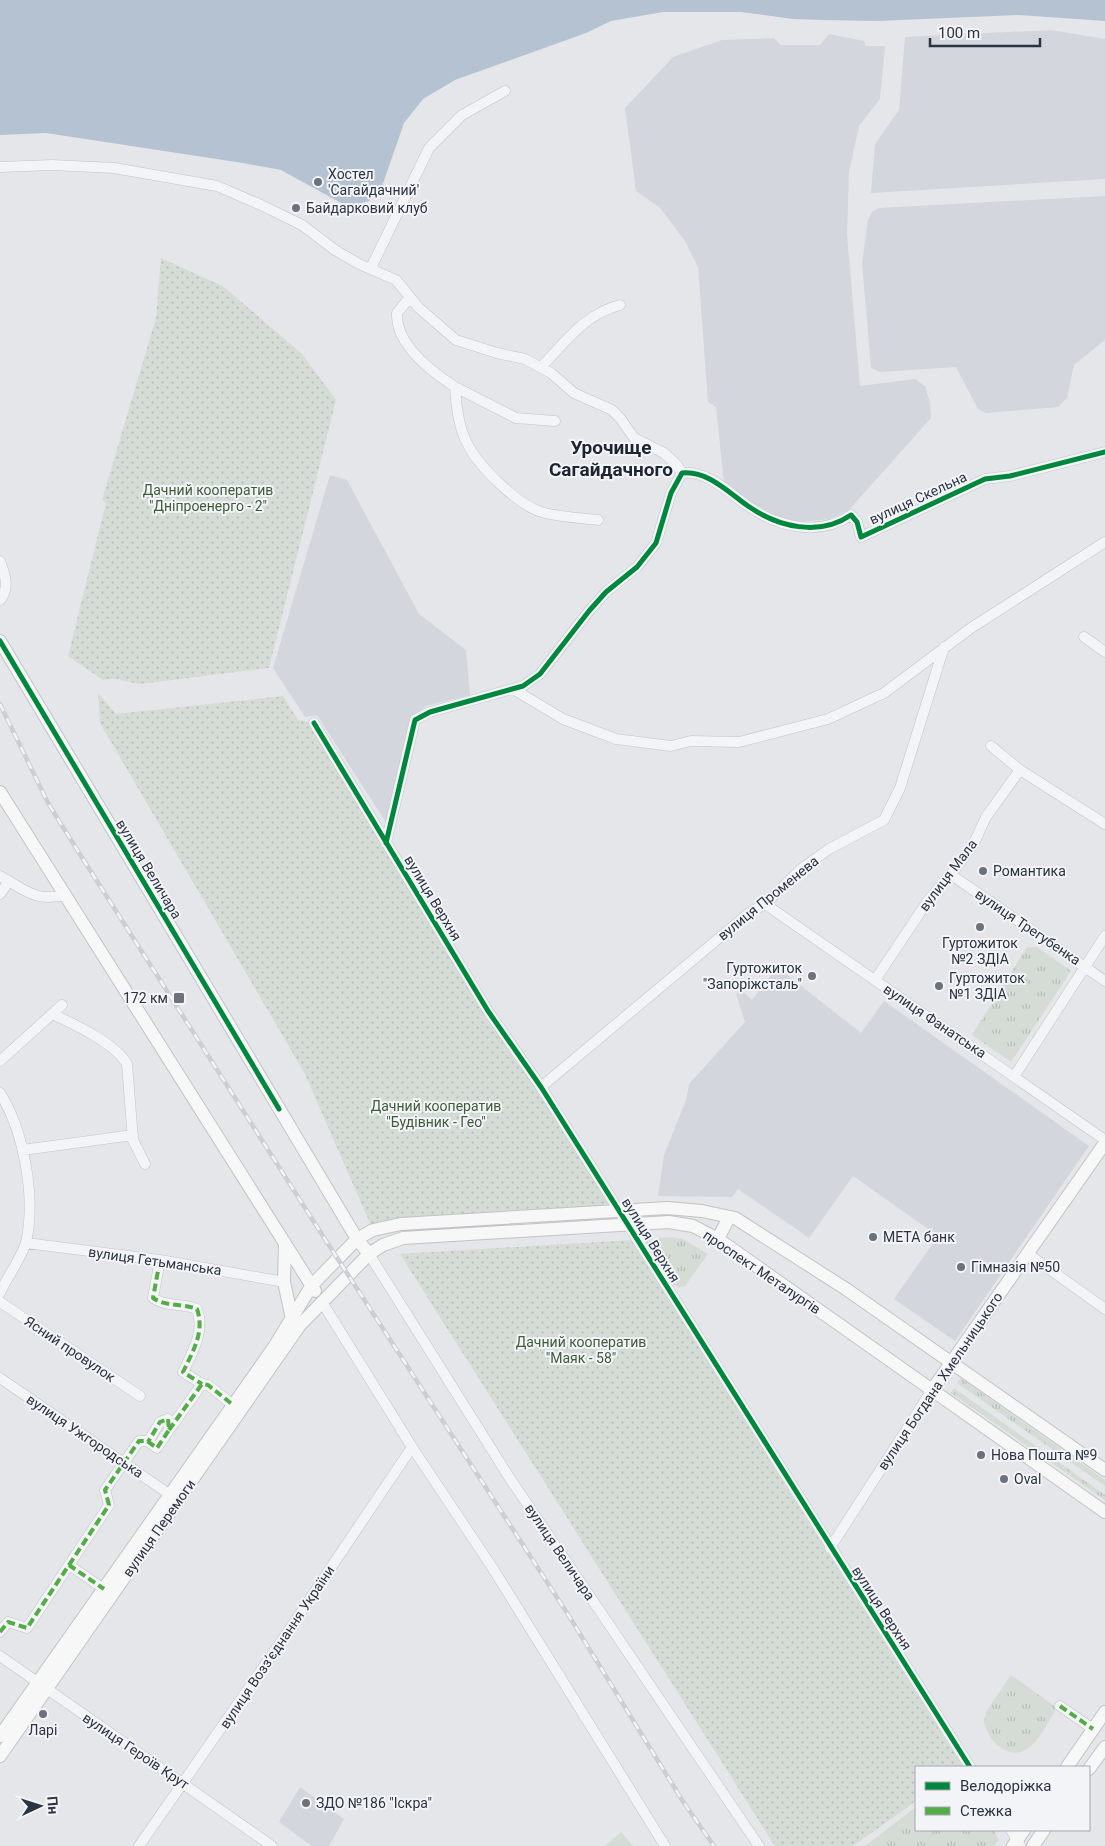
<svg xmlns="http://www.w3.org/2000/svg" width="1105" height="1846" font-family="Roboto,sans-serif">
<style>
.built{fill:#d3d6dc}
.grass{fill:url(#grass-tufts)}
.garden{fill:url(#garden-dots)}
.pitch{fill:#d5dcd5}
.water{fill:#b5c2d1}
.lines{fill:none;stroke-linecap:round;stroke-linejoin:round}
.minor-casing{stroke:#c2c4c7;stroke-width:11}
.major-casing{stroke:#c1c3c6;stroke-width:14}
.minor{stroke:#f3f4f6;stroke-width:10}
.major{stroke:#f7f7f7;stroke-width:12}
.rail-casing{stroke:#cdced0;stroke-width:4.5}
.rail{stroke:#f2f4f7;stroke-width:2.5;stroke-dasharray:8;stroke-linecap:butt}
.quiet{stroke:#54ac46;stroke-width:4;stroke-dasharray:8 4;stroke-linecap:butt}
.cycleway-casing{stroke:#f2f4f7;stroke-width:8}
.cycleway{stroke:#00873e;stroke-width:5}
.poi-dot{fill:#6c727c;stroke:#f2f4f7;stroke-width:2}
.labels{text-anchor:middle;stroke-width:4;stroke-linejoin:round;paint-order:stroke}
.poi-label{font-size:14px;fill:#2c3341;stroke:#f2f4f7;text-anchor:start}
.park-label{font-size:14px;fill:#405c3a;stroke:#f2f4f7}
.street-label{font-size:14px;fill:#2c3341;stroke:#f2f4f7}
.district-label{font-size:19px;font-weight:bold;fill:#1e2532;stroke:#f2f4f7}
</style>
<defs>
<pattern id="grass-tufts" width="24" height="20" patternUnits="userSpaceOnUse" patternTransform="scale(1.25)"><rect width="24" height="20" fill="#d5dcd5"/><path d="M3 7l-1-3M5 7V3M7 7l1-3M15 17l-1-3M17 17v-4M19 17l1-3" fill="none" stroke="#b7bdb8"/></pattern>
<pattern id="garden-dots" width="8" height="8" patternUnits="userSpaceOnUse" patternTransform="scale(1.25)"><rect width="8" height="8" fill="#d5dcd5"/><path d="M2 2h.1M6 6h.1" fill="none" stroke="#b7bdb8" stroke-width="1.8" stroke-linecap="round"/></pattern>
</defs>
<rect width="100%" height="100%" fill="#e4e6e9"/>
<!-- built -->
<path class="built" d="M1051,30L1105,39V179L871,193L875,144L899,110L905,37Z
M829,34L864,41L866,46H885L880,99L859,126L849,172L847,234L860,386L915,379L925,386L930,403L931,418L848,511L829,519L802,522L780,517L750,502L724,482L716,407L708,402L698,267L685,241L660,208L636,191L625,108L673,57L722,40L774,38L781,45H820Z
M1105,196V340L1074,365L1067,398L1058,407L986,413L978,409L956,367L880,372L871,368L862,263L868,220L872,212L879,208Z
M330,475L347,480L419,614L466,650L470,695L426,706L411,719L387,824L317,715L305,717L273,668Z
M777,967L861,1033L884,1001L1089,1146L955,1341L894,1299L938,1236L853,1176L809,1238L738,1189L732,1197L658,1196L664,1155L686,1100L689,1084L745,1022L736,994L740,989L752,1000Z
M300,1787L344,1819L329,1846H312L279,1822Z"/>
<!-- grass -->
<path class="grass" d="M1027,947H1037L1071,971L1011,1062L972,1035Z
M668,1237L683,1239L708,1254L685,1286L679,1287L672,1284L644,1240Z
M961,1378L1105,1480V1486L957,1383Z
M954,1388L1105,1495V1500L951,1393Z
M1011,1675L1057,1708C1045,1726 1031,1763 1005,1750C993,1744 988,1735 984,1723L986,1712Z
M916,1807V1830H994L999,1840L994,1846H865Z"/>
<!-- garden -->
<path class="garden" d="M161,258L224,287L302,354L336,400L269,668L140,684C125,682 119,677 103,680L68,656L106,503L102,500L156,318Z
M98,693L116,714L283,696L298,720L314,723L620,1211L373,1230L305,1074L100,723Z
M631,1240L963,1767H916V1801L853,1846H775L400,1254Z"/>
<!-- pitch -->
<path class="pitch" d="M621,1832L633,1846H605Z"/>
<!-- water -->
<path class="water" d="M0,0H1105V21L1019,15L877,21L823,20L793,19L741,12H663L611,21L586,33L455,80L423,99L404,123L381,189L369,201L358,204L341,203L281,170L243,163L46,133L0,135Z"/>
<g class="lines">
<defs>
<path id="minor" d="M0,167L52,165L114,168L217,186L261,205L302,225L335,250L359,264L396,280L419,308L456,340L497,353L525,359L551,373L574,393L612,410L620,418L634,438L664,453L677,465L682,473
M371,268L429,148L462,115L505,91
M410,297L397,313C395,344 432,372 455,387
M541,367C566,342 584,314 620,305
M555,421L516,418L455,387C456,405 458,426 467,443C478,466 519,507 545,513C561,517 580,518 598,520
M0,561C5,574 10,588 0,600
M1084,637L1105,652
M513,689L563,719L616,739L671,746L691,741L739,742L828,719L884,693L971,628L1105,542
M314,723L488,1011L541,1087L970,1767
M991,746L1020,770L1105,824
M386,843L415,720L430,712L523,686L540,674L589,611L606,592L637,567L656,543L671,493L682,473C707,470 728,492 748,506C778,527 819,537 851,515L857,522L861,537L985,479L1010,476L1105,452
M950,874L1105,981
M0,876C25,890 35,902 65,895
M0,894L9,881
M765,904L1105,1140
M875,980L927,902L959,864L974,843L986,817L1020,770
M52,1014C74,1024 115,1043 127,1064L133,1140L145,1164
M0,1061L62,1005
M1015,1075L1105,936
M541,1087L749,913L765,904L801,869L829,849L884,820L900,788L944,647
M0,1093C24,1131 36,1198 26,1242C23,1255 6,1279 0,1293
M23,1150L133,1135
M26,1243L160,1260L284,1282
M1027,1253L1105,1309
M369,1254L509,1477L759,1846
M160,1260L153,1298C166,1307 182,1303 197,1309C205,1332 193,1351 183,1372L202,1384
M0,1302L140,1396
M322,1302L412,1447L492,1567L665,1846
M0,1378L169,1494
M169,1430L202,1384L208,1385L233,1405
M830,1548L932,1390
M69,1565L109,1505L105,1490L139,1441H147L157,1448L169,1430L168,1419L160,1422L148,1442
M0,1632L8,1622L27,1628L69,1565L104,1589
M0,1656L272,1846
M1060,1706L1093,1729
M1011,1830L1020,1845
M139,1846L287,1633L412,1447"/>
<path id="major" d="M0,641L357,1239L369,1254
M0,792L315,1291
M718,1239L729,1217
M285,1243L284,1282L292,1319
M932,1390L1105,1143
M0,1736L274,1347L312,1285L357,1239L373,1230L401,1224L667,1208L702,1211L735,1218L846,1289L1105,1470
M0,1756L300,1325L369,1254L383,1245L403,1238L669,1222L693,1226L718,1239L1105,1512
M1067,1767L1105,1712
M1089,1769L1105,1747
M1013,1846L1024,1830
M1033,1846L1044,1830"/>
</defs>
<!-- minor casing -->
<use href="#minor" class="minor-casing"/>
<!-- major casing -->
<use href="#major" class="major-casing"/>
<!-- minor -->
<use href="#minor" class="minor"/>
<!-- major -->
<use href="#major" class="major"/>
<defs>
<path id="rail" d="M0,704L48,803L81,856L321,1233L569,1616L682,1800L714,1846"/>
</defs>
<!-- rail casing -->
<use href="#rail" class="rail-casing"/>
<!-- rail -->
<use href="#rail" class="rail"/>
<!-- quiet -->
<path class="quiet" d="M160,1260L153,1298C166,1307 182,1303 197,1309C205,1332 193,1351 183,1372L202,1384
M169,1430L202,1384L208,1385L233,1405
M69,1565L109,1505L105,1490L139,1441H147L157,1448L169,1430L168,1419L160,1422L148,1442
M0,1632L8,1622L27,1628L69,1565L104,1589
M1060,1706L1093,1729"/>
<defs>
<path id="cycleway" d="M0,641L279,1109
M314,723L488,1011L541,1087L970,1767
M386,843L415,720L430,712L523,686L540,674L589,611L606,592L637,567L656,543L671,493L682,473C707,470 728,492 748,506C778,527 819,537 851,515L857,522L861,537L985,479L1010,476L1105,452"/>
</defs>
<!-- cycleway casing -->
<use href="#cycleway" class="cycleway-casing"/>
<!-- cycleway -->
<use href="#cycleway" class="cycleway"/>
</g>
<!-- markers -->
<g class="poi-dot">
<circle cx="318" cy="182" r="5"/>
<circle cx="296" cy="208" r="5"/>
<circle cx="983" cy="871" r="5"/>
<circle cx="980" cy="927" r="5"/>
<circle cx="812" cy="976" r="5"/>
<circle cx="939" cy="986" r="5"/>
<rect x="173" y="992" width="12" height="12" rx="2.5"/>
<circle cx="873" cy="1237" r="5"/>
<circle cx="961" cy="1267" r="5"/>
<circle cx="981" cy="1455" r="5"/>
<circle cx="1004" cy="1479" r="5"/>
<circle cx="43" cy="1714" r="5"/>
<circle cx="306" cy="1803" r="5"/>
</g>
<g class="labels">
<!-- poi labels -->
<g class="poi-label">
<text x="328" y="179">Хостел<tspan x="328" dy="16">'Сагайдачний'</tspan></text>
<text x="306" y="213">Байдарковий клуб</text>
<text x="993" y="876">Романтика</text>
<text x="980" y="948" text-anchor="middle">Гуртожиток<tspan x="980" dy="16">№2 ЗДІА</tspan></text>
<text x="802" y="973" text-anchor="end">Гуртожиток<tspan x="802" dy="16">"Запоріжсталь"</tspan></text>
<text x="949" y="983">Гуртожиток<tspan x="949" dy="16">№1 ЗДІА</tspan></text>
<text x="168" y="1003" text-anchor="end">172 км</text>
<text x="883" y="1242">МЕТА банк</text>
<text x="971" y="1272">Гімназія №50</text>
<text x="991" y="1460">Нова Пошта №9</text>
<text x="1014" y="1484">Oval</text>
<text x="43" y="1735" text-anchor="middle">Ларі</text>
<text x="316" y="1808">ЗДО №186 "Іскра"</text>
</g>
<!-- park labels -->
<g class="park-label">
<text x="208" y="495">Дачний кооператив<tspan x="208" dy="16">"Дніпроенерго - 2"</tspan></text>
<text x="436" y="1111">Дачний кооператив<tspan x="436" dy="16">"Будівник - Гео"</tspan></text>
<text x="581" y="1347">Дачний кооператив<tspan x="581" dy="16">"Маяк - 58"</tspan></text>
</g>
<!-- street labels -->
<g class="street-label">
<text transform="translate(918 498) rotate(-25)" y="5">вулиця Скельна</text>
<text transform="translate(149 869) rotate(59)" y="5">вулиця Величара</text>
<text transform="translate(948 875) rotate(-53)" y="5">вулиця Мала</text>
<text transform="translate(433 898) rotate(59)" y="5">вулиця Верхня</text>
<text transform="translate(768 898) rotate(-39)" y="5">вулиця Променева</text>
<text transform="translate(1028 927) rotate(34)" y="5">вулиця Трегубенка</text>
<text transform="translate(935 1021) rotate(34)" y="5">вулиця Фанатська</text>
<text transform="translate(651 1240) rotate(58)" y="5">вулиця Верхня</text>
<text transform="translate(155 1261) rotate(8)" y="5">вулиця Гетьманська</text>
<text transform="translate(762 1272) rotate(34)" y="5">проспект Металургів</text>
<text transform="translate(70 1349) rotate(34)" y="5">Ясний провулок</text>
<text transform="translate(940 1381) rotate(-56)" y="5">вулиця Богдана Хмельницького</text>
<text transform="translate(85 1436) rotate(34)" y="5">вулиця Ужгородська</text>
<text transform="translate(159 1528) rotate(-55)" y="5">вулиця Перемоги</text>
<text transform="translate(560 1552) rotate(56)" y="5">вулиця Величара</text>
<text transform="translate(882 1608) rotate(57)" y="5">вулиця Верхня</text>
<text transform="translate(277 1647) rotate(-56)" y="5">вулиця Воззʼєднання України</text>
<text transform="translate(136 1751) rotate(34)" y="5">вулиця Героїв Крут</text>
</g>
<!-- district labels -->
<g class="district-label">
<text x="611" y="454">Урочище<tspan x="611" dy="22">Сагайдачного</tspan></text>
</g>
</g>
<!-- legend -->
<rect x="915" y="1766" width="175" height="65" fill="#f2f4f7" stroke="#a3a7ae"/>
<rect x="925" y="1782" width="25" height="8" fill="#00873e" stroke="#a3a7ae"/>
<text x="960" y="1791" font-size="15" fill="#2c3341">Велодоріжка</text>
<rect x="925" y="1807" width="25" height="8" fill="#54ac46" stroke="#a3a7ae"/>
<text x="960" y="1816" font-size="15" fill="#2c3341">Стежка</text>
<!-- north arrow -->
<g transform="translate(40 1806) rotate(86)" stroke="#f2f4f7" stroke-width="4" paint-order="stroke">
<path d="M0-4L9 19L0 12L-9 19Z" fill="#2c3341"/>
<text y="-8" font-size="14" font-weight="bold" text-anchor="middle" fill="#2c3341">Пн</text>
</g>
<!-- scale -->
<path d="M930 38v8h110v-8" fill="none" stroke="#2c3341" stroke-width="2.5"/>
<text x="938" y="38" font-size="15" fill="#2c3341" stroke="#f2f4f7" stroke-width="4" paint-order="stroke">100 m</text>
</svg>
